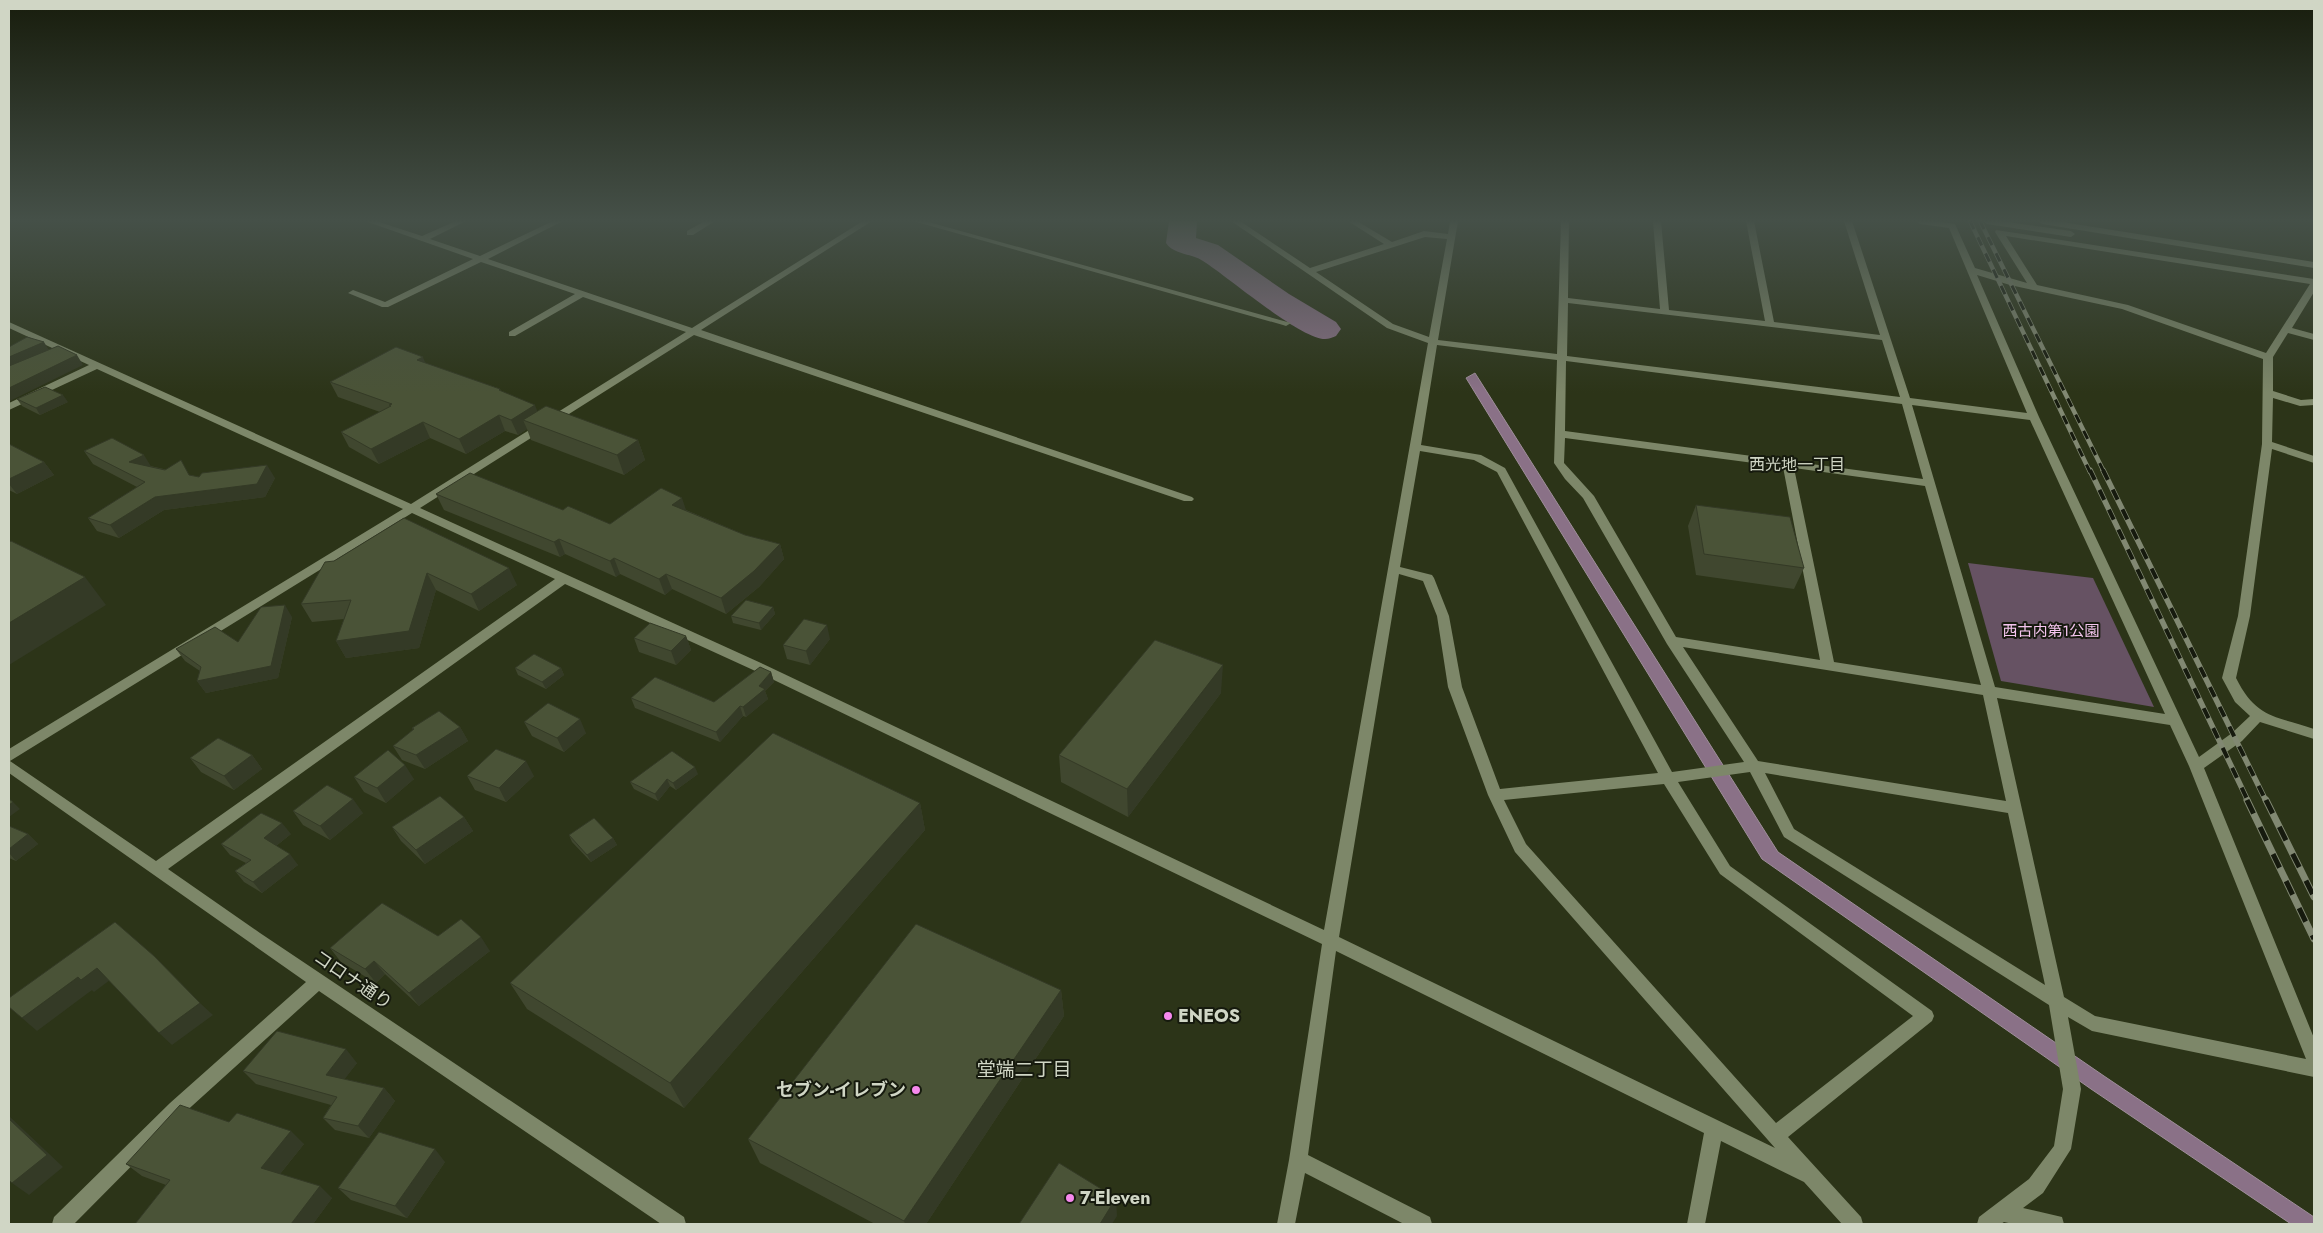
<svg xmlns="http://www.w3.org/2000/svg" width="2323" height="1233" font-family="Jost,'Noto Sans JP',sans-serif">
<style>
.green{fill:#665263}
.water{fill:#8a7187;stroke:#9f8f9a}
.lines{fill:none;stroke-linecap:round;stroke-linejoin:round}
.river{fill:#8a7187;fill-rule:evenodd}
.minor{fill:#7d8769;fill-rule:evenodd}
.rail-far2-casing{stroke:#818872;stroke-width:4.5}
.rail-far1-casing{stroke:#818872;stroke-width:5.5}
.rail-casing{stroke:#818872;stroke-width:7}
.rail-far2{stroke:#161a0e;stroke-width:3;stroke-dasharray:9;stroke-linecap:butt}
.rail-far1{stroke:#161a0e;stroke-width:4;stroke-dasharray:11;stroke-linecap:butt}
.rail{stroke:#161a0e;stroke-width:5;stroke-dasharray:15;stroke-linecap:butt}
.wall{fill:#40472f}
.shaded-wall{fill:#343a26}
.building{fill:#4a5337;stroke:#343a26}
.poi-dot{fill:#f688ed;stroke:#161a0e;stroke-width:2}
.labels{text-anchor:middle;stroke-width:4;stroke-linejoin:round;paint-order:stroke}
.park-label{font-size:15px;fill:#f4c5ee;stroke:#161a0e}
.neighbourhood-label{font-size:16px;fill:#d0d6c5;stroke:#161a0e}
.near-street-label{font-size:18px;fill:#d0d6c5;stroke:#161a0e}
.near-poi-label{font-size:18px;font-weight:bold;fill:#d0d6c5;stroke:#161a0e;text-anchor:start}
.near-neighbourhood-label{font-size:19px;fill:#d0d6c5;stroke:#161a0e}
</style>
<rect width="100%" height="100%" fill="#2c3418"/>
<!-- green -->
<path class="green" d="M1968,563L2093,578L2154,707L2001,681Z"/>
<!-- water -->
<path class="water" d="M1475,373L1778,852L2104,1076L2314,1217V1224H2291L2091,1089L1762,859L1466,378Z"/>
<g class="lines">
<!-- river -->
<path class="river" d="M1169,221H1197L1196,238L1218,245L1289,294L1336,322L1341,329L1336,336C1333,337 1329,339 1325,339C1300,339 1227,276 1203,261C1191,253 1174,255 1166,243Z"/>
<!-- minor -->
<path class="minor" d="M365,221H376L422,236L456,221H466L430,239L480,256L553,221H563L488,259L692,328L863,221H872L701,330L1192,497L1194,499L1192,501H1184L694,335L420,508L761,663L1324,930L1428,343L1387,328L1231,221H1240L1310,268L1384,244L1348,221H1357L1392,242L1424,231L1448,234L1450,221H1458L1438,340L1557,354L1561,221H1569L1568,298L1660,309L1653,221H1661L1669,310L1765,321L1746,221H1754L1774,322L1880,335L1844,221H1852L1910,398L2027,413L1949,228L1920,224L1916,221H1934L1955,224L1975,268L2027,283L1995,232L1996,230L2314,279V292L2292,328L2314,334V340L2288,333L2273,357V391L2301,400L2314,399V405L2300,406L2273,398L2272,442L2314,456V463L2272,449L2250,616L2236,678C2256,718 2275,716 2314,729V739L2260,722L2242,741L2204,768L2314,1038V1077L2092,1031L2068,1017L2081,1089L2071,1149L2043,1193L2023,1208L2062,1217L2064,1224H2013L2004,1222L2001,1224H1977L1979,1217L2029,1179L2054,1146L2063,1089L2049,1005L1784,837L1750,772L1678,782L1730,866L1932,1011L1934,1016L1932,1021L1788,1137L1861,1217L1863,1224H1842L1804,1182L1721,1141L1705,1224H1687L1704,1133L1336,951L1308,1155L1430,1217L1432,1224H1404L1305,1173L1295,1224H1277L1289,1160L1322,944L751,669L565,584L168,869L260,933L684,1217L686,1224H661L319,991L182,1115L74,1224H52L54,1217L170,1103L306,982L9,773V749L403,509L97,369L9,410V403L89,365L9,328V322L411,504L686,332L583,297L515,336H509V332L575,294L481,262L388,307H382L348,293L353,290L385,302L473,259ZM2006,236L2310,284L2266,353L2128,305L2037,285ZM1425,237L1447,239L1429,337L1393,324L1316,272ZM1977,275L2010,285L2122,309L2263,359L2262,444L2238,616L2222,678L2235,702L2250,716L2232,733L2199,757L2039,417ZM1568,303L1882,340L1900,397L1567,356ZM1437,345L1557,360L1554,463L1565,479L1583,498L1667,644L1744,762L1672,772L1505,468L1481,455L1421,445ZM1566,361L1902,404L1923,479L1565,431ZM1912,405L2030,420L2165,714L1995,687ZM1565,438L1783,467L1820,660L1676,637L1594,496L1564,463ZM1420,451L1474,460L1497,472L1658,773L1500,789L1462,687L1449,616L1434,578L1432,575L1400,567ZM1794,468L1925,486L1981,685L1834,662ZM412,513L555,579L156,861L10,761ZM1399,574L1423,581L1437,616L1448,687L1488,795L1515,852L1775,1148L1339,937ZM1683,647L1983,695L2006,801L1758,761ZM1997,698L2170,725L2189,766L2306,1059L2095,1016L2064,997ZM1765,773L2008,813L2045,985L1794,829ZM1664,784L1720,874L1913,1016L1776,1123L1526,844L1504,800Z
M705,221H715L693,235H687V231Z
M913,221H925L1291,323L1286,326L1283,325Z
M1983,221H2001L2071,231L2075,234L2071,237L1987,224Z
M2038,221H2056L2314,262V268L2042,224Z"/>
<defs>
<path id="rail-far2" d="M1970,221L2090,472
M1980,221L2104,472"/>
<path id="rail-far1" d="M2090,470L2248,801
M2103,470L2266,801"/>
<path id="rail" d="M2247,800L2314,939
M2266,800L2314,897"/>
</defs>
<!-- rail-far2 casing -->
<use href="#rail-far2" class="rail-far2-casing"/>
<!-- rail-far1 casing -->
<use href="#rail-far1" class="rail-far1-casing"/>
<!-- rail casing -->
<use href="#rail" class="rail-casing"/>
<!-- rail-far2 -->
<use href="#rail-far2" class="rail-far2"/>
<!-- rail-far1 -->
<use href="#rail-far1" class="rail-far1"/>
<!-- rail -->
<use href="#rail" class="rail"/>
</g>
<!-- wall -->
<path class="wall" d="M425,363L500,389L501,391L537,411L638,440L645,460L624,475L531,440L527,429L518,435L505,431L466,454L430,438L379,464L349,447L341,432L380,412L338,397L330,382Z
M17,399L68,402L40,415L22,406Z
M9,444L44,462L54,475L17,494L9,490Z
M84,451L199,477L275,478L265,497L164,510L119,538L97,531L88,518L137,487L93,464Z
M436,494L563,510L610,524L686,510L745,535L780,544L784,559L759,587L726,614L672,589L665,595L620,574L616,577L565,554L560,557L444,510Z
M1696,505L1804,568L1794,589L1696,575L1688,526Z
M404,518L517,585L479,611L436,590L419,648L346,658L336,641L344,619L312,622L301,604L334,561Z
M773,607L775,614L761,630L733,623L731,616Z
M292,617L278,678L206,693L197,681L200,671L185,661L176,649L238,642Z
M686,636L691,650L676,665L639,652L634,638Z
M830,639L810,665L787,659L783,645Z
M515,668H561L564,675L546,689L518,675Z
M771,672L774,682L765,691L768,699L746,717L743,716L720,742L635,708L631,698L714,702Z
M1221,693L1128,817L1061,782L1059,755Z
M524,722L586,733L564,752L532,736Z
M460,727L468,741L425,769L402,760L393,746L413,730L412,728Z
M252,755L262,769L234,790L201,772L190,758Z
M698,774L676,790L670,786L658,801L634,789L630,782Z
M467,776H534L506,802L475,790Z
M354,777L414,779L386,803L364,792Z
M920,803L925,830L684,1108L527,1009L510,983Z
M293,811L363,813L330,840L303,825Z
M464,817L473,831L425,864L401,841L392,827Z
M9,826L28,834L38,844L16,861L9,858Z
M291,834L276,846L298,865L262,893L244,882L235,871L246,863L230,855L221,844Z
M569,835L613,838L617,845L591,862L572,842Z
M438,936L490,951L419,1006L385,974L376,983L341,962L330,948Z
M1061,990L1064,1016L926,1224H875L760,1163L748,1139Z
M357,1063L344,1079L384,1088L395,1101L369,1138L335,1130L323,1118L331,1105L256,1084L243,1071Z
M229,1122L304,1144L280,1174L332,1198L313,1224H135L166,1185L142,1176L126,1164Z
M445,1162L407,1218L351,1200L338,1188Z"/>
<!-- shaded-wall -->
<path class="shaded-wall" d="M44,342L50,352L9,369V357Z
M77,355L83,365L10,401L9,399V388Z
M423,357L429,372L417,360Z
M63,395L68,402L40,415L36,408Z
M535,405L541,421L523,420L527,429L518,435L511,420Z
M499,415L505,431L466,454L459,439Z
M423,422L430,438L379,464L371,449Z
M638,440L645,460L624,475L617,455Z
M144,455L152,468L129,462Z
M44,462L54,475L17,494L9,484V479Z
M267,465L275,478L265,497L164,510L119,538L110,525L155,497Z
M682,498L687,513L672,505Z
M559,539L565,554L560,557L554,542Z
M780,544L784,559L759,587L726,614L721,598Z
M614,558L620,574L616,577L610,561Z
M509,568L517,585L479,611L471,594Z
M427,573L436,590L419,648L346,658L336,641Z
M666,574L672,589L665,595L659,579Z
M85,577L106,605L9,665V623Z
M285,605L292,617L278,678L206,693L197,681Z
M773,607L775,614L761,630L759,623Z
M827,625L830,639L810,665L806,651Z
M686,636L691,650L676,665L671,651Z
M1223,665L1221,693L1128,817L1127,789Z
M561,668L564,675L546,689L542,682Z
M771,672L774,682L765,691L768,699L746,717L743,707L759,686Z
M740,706L743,716L720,742L716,732Z
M580,719L586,733L564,752L557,738Z
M460,727L468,741L425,769L416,755Z
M252,755L262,769L234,790L224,776Z
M526,761L534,776L506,802L499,788Z
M405,765L414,779L386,803L377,788Z
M695,767L698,774L676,790L673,783Z
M667,779L670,786L658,801L655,794Z
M353,799L363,813L330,840L320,826Z
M13,802L20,809L9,817V805Z
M920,803L925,830L684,1108L670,1083Z
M464,817L473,831L425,864L416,850Z
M282,823L291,834L272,849L264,838Z
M28,834L38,844L16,861L9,853V849Z
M613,838L617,845L591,862L587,855Z
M290,854L298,865L262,893L253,882Z
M481,937L490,951L419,1006L409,993Z
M374,961L385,974L376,983L365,969Z
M97,968L110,980L94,992L81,980Z
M78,977L92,990L37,1031L22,1018Z
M1061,990L1064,1016L926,1224H905L904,1221Z
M200,1003L213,1015L172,1045L159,1033Z
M346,1049L357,1063L338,1088L326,1075Z
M384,1088L395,1101L369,1138L358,1126Z
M9,1116L63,1167L29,1195L12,1183Z
M291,1131L304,1144L275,1180L261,1168Z
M435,1149L445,1162L407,1218L395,1206Z
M320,1186L332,1198L313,1224H291Z
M1116,1198L1117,1216L1112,1224H1100Z"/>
<!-- building -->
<path class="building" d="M27,337L44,342L9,357V347Z
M58,346L77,355L9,388V366Z
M396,347L423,357L417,360L500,389L499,390L535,405L511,420L499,415L459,439L423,422L371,449L341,432L391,406L389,405L392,404L330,382Z
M45,387L63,395L36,408L17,399Z
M546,406L638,440L617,455L523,420Z
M112,438L144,455L129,462L165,470L181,460L189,475L199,477L202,473L267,465L257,484L155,497L110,525L88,518L145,482L84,451Z
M9,444L44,462L9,479Z
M470,473L563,510L568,506L610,524L661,488L682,498L672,505L745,535L780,544L754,571L721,598L666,574L659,579L614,558L610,561L559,539L554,542L436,494Z
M1696,505L1790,517L1804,568L1704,554Z
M404,518L509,568L471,594L427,573L409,631L336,641L351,600L301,604L325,562L334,561Z
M11,541L85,577L9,623V542Z
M746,600L773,607L759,623L731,616Z
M285,605L271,666L197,681L201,667L176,649L215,627L238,642L261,607Z
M804,619L827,625L806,651L783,645Z
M650,623L686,636L671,651L634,638Z
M1155,640L1223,665L1127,789L1059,755Z
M534,654L561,668L542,682L515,668Z
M760,667L771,672L759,686L765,689L743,707L740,706L716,732L631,698L655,677L714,702Z
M548,703L580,719L557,738L524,722Z
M439,711L460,727L416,755L393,746L414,729L412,728Z
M773,733L920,803L670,1083L510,983Z
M218,738L252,755L224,776L190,758Z
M496,749L526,761L499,788L467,776Z
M388,750L405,765L377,788L354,777Z
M672,751L695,767L673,783L667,779L655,794L630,782Z
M327,785L353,799L320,826L293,811Z
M440,796L464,817L416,850L392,827Z
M9,799L13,802L9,805Z
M261,813L282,823L264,838L290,854L253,882L235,871L251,860L221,844Z
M594,818L613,838L587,855L569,835Z
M9,826L28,834L9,849Z
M382,903L438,936L461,919L481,937L409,993L374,961L365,969L330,948Z
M115,922L154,956L200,1003L159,1033L97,968L81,980L78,977L22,1018L9,1007V998Z
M916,924L1061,990L904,1221L748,1139Z
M277,1031L346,1049L326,1075L384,1088L358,1126L323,1118L337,1097L243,1071Z
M180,1105L229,1122L237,1113L291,1131L261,1168L320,1186L291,1224H135L170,1180L126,1164Z
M9,1119L47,1155L12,1183L9,1180Z
M379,1132L435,1149L395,1206L338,1188Z
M1059,1163L1116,1198L1100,1224H1019Z"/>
<!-- sky -->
<linearGradient id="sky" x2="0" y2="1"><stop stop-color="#181d0d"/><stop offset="0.56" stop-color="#455048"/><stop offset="1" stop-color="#455048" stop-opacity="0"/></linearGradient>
<rect width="2323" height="393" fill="url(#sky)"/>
<!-- markers -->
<g class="poi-dot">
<circle cx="1168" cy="1016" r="5"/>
<circle cx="916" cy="1090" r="5"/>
<circle cx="1070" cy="1198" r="5"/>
</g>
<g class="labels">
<!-- park labels -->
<g class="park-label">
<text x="2051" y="636">西古内第1公園</text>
</g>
<!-- neighbourhood labels -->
<g class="neighbourhood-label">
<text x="1797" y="470">西光地一丁目</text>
</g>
<!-- near-street labels -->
<g class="near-street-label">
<text transform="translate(353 980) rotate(34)" y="6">コロナ通り</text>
</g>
<!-- near-poi labels -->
<g class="near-poi-label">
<text x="1178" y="1022">ENEOS</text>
<text x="906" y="1096" text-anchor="end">セブン-イレブン</text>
<text x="1080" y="1204">7-Eleven</text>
</g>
<!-- near-neighbourhood labels -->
<g class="near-neighbourhood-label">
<text x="1024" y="1076">堂端二丁目</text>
</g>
</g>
<!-- border -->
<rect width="2323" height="1233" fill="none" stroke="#d0d6c5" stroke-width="20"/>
</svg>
